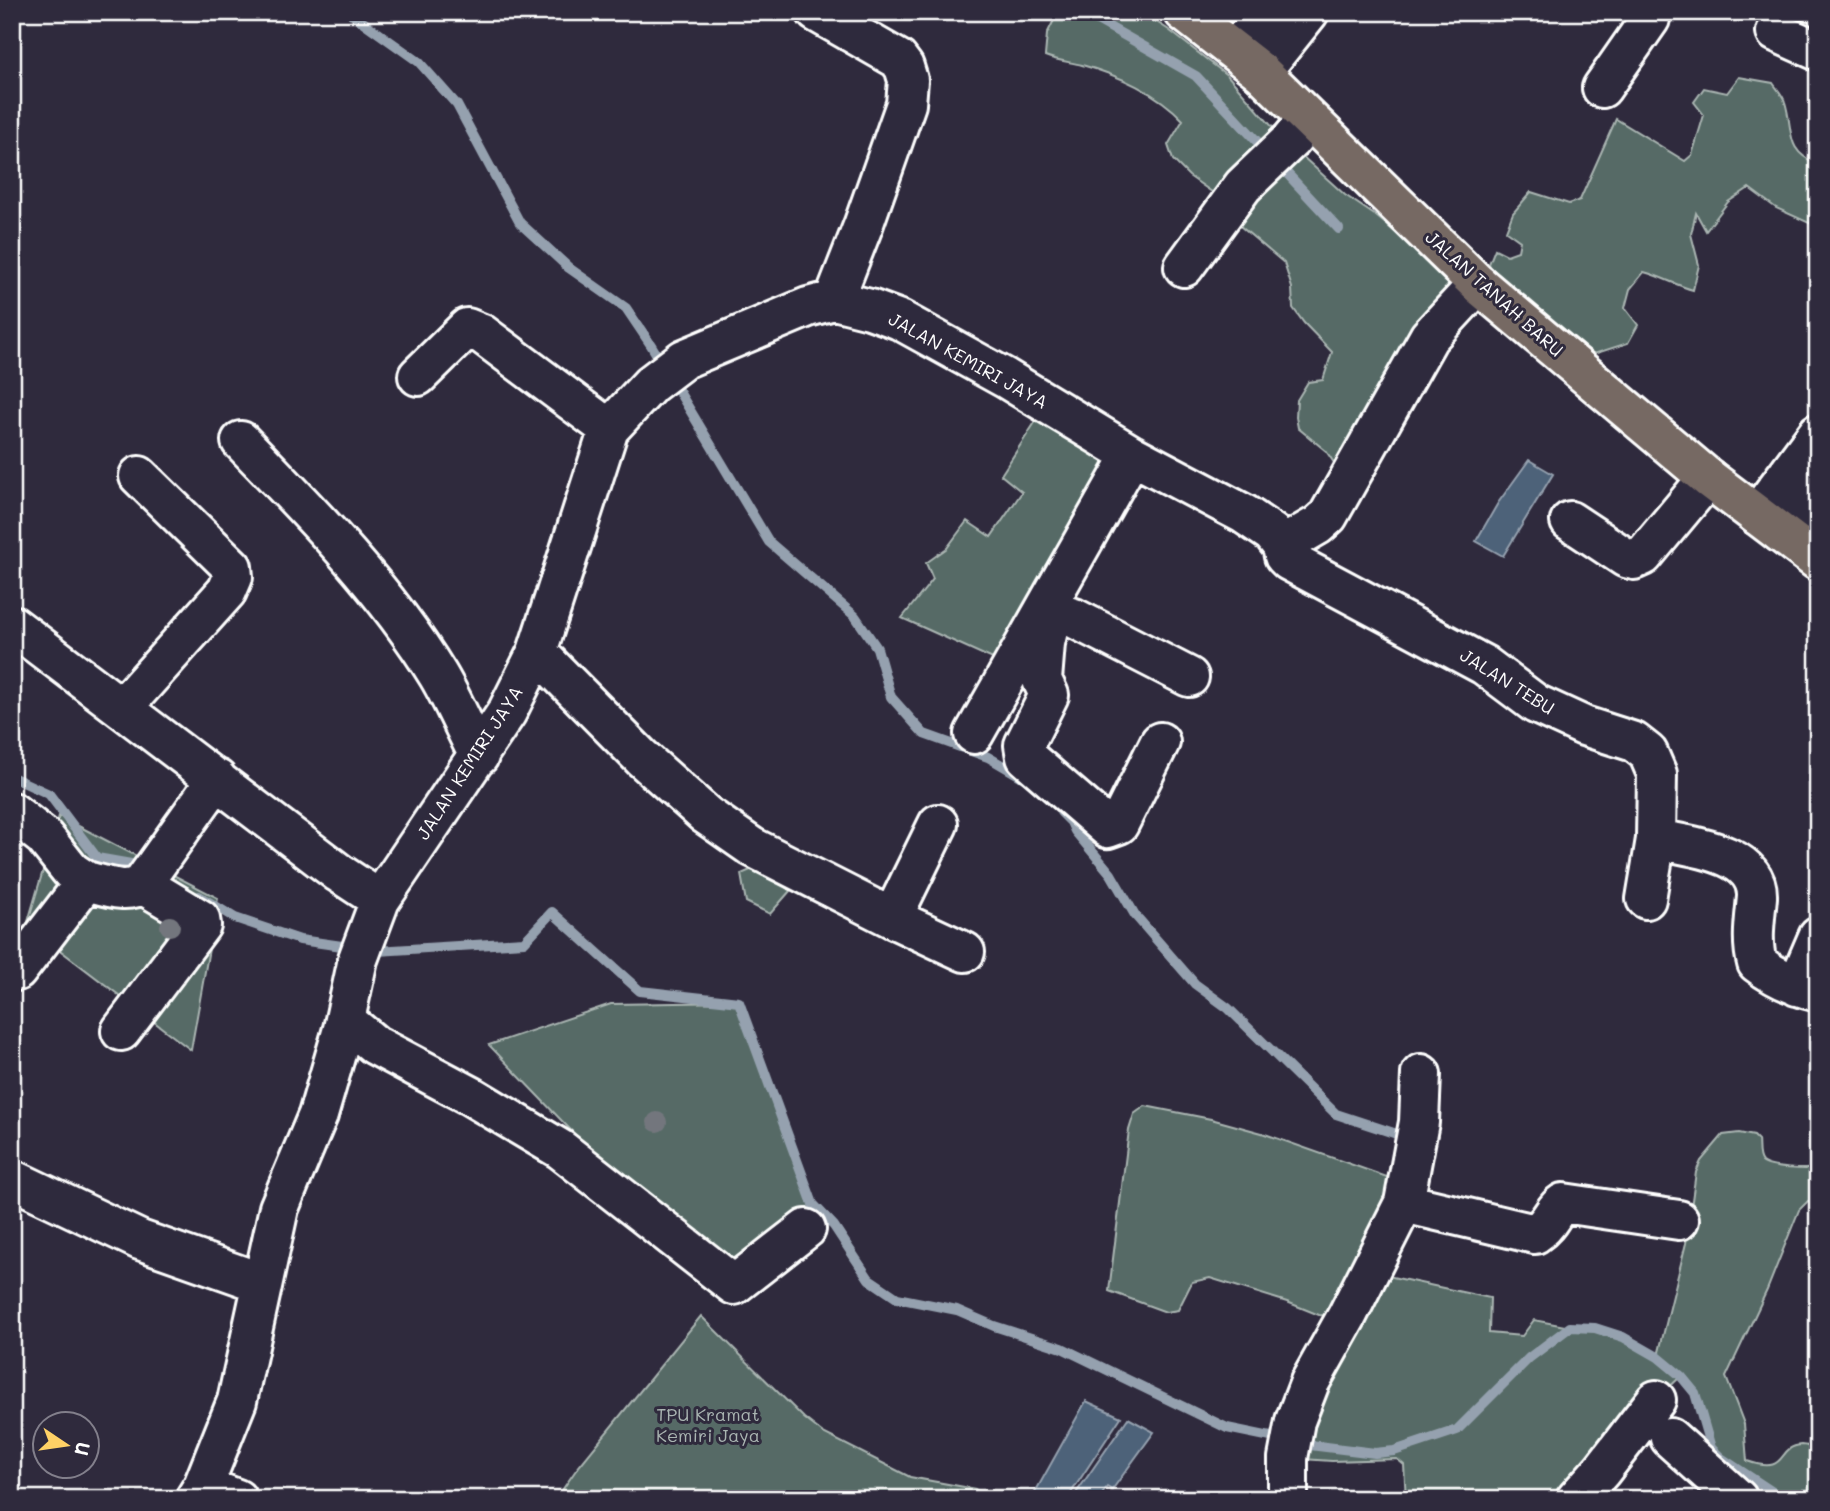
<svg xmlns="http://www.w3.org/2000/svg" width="1830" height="1511" font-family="Mali,sans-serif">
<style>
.green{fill:#566b66;stroke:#aab5b2;stroke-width:2}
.water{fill:#4e6279;stroke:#95a1af;stroke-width:2}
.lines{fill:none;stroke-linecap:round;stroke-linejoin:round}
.stream{stroke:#95a1af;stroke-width:10}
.minor-casing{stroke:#fff;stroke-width:44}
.major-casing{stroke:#fff;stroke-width:44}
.minor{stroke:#2f2a3d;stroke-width:38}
.major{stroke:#766964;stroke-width:38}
.tree{fill:#73767d}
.labels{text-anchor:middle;stroke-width:6;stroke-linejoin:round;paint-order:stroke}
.street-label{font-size:18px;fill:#fff;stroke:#2f2a3d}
.park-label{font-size:18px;fill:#aab5b2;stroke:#2f2a3d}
</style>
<rect width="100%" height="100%" fill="#2f2a3d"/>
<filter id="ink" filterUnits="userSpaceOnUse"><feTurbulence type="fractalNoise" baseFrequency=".0143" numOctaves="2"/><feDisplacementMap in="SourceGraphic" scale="14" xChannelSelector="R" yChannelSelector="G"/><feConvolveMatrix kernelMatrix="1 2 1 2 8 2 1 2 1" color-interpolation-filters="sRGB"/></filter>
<g filter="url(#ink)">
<!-- green -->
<path class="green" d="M1058,12H1141L1169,30L1228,76L1281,137L1345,195L1376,216L1469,293L1347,482L1326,451L1298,428L1296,417L1297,400L1308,382L1323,380L1332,352L1304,323L1293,308L1292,288L1284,263L1233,220L1219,197L1189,176L1173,160L1168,145L1183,120C1158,93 1118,75 1082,65C1070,62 1058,61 1045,56L1047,34Z
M1739,77L1773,83C1777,89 1783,95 1785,102C1794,131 1784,151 1818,164V227L1776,208L1749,188L1728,202L1706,231L1696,213L1691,234L1699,265L1693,290C1676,285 1662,277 1644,272L1630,289L1625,308L1638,325L1628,343L1594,354L1538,309L1505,298L1489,264L1495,249L1507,255L1518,251L1520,241L1506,231L1513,213L1531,192L1569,204L1580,200L1616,119L1685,161L1692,155L1704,115L1694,102L1704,88L1727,93Z
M1047,404L1132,455L995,660L902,618L933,579L926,563L947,548L967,521L991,537L1022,492L1001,475Z
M59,816L218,898L191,1050L27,925Z
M760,866L790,891L770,914L746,902L741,874Z
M739,1002L813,1204L712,1277L489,1045L611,1004Z
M1145,1106L1211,1119L1262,1133L1407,1184L1369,1272L1490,1298L1489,1333L1522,1336L1534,1320L1570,1327L1595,1328L1623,1337L1658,1356L1686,1243L1696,1172L1701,1161L1723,1135L1739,1133L1754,1136L1758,1140C1759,1146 1757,1157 1762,1162C1770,1169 1807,1170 1818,1168V1203L1808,1201L1799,1210L1767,1290L1726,1377L1744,1424L1747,1461C1790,1476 1775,1447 1801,1445C1806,1445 1813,1448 1818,1448V1499H1783L1721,1458L1711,1448L1695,1393L1681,1376L1656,1400L1576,1499H1406L1404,1465L1397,1459L1332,1461L1288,1458L1346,1316L1319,1315L1287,1302L1210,1278L1192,1282L1178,1310L1166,1312L1109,1291L1129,1130L1134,1114Z
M701,1316L804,1418L823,1433L910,1477L975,1489L989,1499H556L576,1470Z"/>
<!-- water -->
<path class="water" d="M1529,460L1553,474L1503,556L1476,541L1498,503Z
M1086,1401L1121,1417L1067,1499H1039L1033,1496Z
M1128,1418L1154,1432L1112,1490L1107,1487L1099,1499H1072Z"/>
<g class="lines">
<!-- stream -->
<path class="stream" d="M349,12L419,62L457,105L520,223L569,268L626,308L651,345L769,542L855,616L877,648L891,697L924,734L988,757L1024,778
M1083,12L1196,76L1339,229
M12,777L49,794L97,858L131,864L144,869
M1061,812L1071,822L1075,831L1111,874L1135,915L1195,984L1228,1008L1336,1114L1409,1138
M199,896L235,918L300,940L377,951L524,942L552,912L640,991L739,1002L813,1204L834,1226L869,1279L897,1298L957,1310L994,1326L1062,1348L1227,1428L1310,1445L1375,1453L1394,1451L1457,1430L1529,1358L1570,1327L1595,1328L1623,1337L1658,1357L1681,1376L1695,1393L1711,1448L1721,1458L1783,1499"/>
<defs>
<path id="minor" d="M816,12L898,59L904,67L908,80L906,104L863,226L834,300
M1776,32L1818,51
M1235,50L1268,12
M1261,72L1309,12
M1602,88L1650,19L1651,12
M1184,267L1243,186L1291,140L1308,119
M418,376L467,328L482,334L609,429
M241,441C312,514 384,587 438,675C453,700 465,729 479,756
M1757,515L1818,433
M1570,521L1626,558L1634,560L1643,556L1708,478
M1781,533L1818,483
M1282,546L1318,525L1328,516L1429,337L1478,284
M1046,609L1049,626L1045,643L1042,680L1049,695L1024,745L1026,757L1108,828L1119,824L1160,742
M1046,609L1074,618L1189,677
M12,625L339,873L380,900
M537,652L642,758L706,815L752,847L892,918L965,952
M122,708L227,591L233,577L232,567L139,476
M974,734L1132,455
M12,812L44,837L71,871L86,881
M1656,839C1689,846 1759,852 1757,897C1755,919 1751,941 1757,963C1776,978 1794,986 1818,992
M892,918L938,824
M17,971L86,881C104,885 126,895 142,884L217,779
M1797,986L1818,937
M345,1020L375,1045L471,1096L560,1149L734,1285L806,1229
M121,1031L201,925L200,919L142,884
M12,1179L140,1240L262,1283
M1404,1203L1535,1234C1552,1223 1552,1210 1563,1203L1679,1220
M1670,1438L1738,1499
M203,1486L237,1499
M195,1499L203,1486L237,1401L279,1208L318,1115L343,1029L358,959L380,900L507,712L537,652L609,429L651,384L684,359L808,307L834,300L870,309L900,320L1005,378L1132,455L1244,514L1272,533L1282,546L1284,556L1289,561L1484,665L1536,704L1584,726L1634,742L1648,753L1657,774L1656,839L1646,899
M1288,1499V1458L1295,1421L1310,1382L1347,1316L1404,1203L1419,1122L1421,1074
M1576,1499L1602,1470L1656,1400"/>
<path id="major" d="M1184,12L1261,72L1478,284L1708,478L1818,561"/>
</defs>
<!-- minor casing -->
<use href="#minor" class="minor-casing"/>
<!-- major casing -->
<use href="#major" class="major-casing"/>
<!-- minor -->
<use href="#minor" class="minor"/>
<!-- major -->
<use href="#major" class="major"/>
</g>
<!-- trees -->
<g class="tree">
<circle cx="170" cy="926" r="10"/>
<circle cx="657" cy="1122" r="10"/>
</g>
</g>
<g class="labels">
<!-- street labels -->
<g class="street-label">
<text transform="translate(1494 294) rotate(42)" y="6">JALAN TANAH BARU</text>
<text transform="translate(968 361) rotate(29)" y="6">JALAN KEMIRI JAYA</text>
<text transform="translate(1507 682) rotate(32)" y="6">JALAN TEBU</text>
<text transform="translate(470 763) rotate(-57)" y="6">JALAN KEMIRI JAYA</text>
</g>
<!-- park labels -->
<g class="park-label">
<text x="708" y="1421">TPU Kramat<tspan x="708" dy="21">Kemiri Jaya</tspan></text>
</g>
</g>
<!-- margin -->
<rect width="1830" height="1511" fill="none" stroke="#2f2a3d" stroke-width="42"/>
<rect x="21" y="21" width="1788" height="1469" fill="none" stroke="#fff" stroke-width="2.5" filter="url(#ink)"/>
<!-- north arrow -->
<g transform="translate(66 1445) rotate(103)"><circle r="33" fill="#2f2a3d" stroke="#827f8b" stroke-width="2"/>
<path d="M0-5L12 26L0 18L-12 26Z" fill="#ffd166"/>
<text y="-10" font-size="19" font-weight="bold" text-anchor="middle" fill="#ffffff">U</text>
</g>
</svg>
